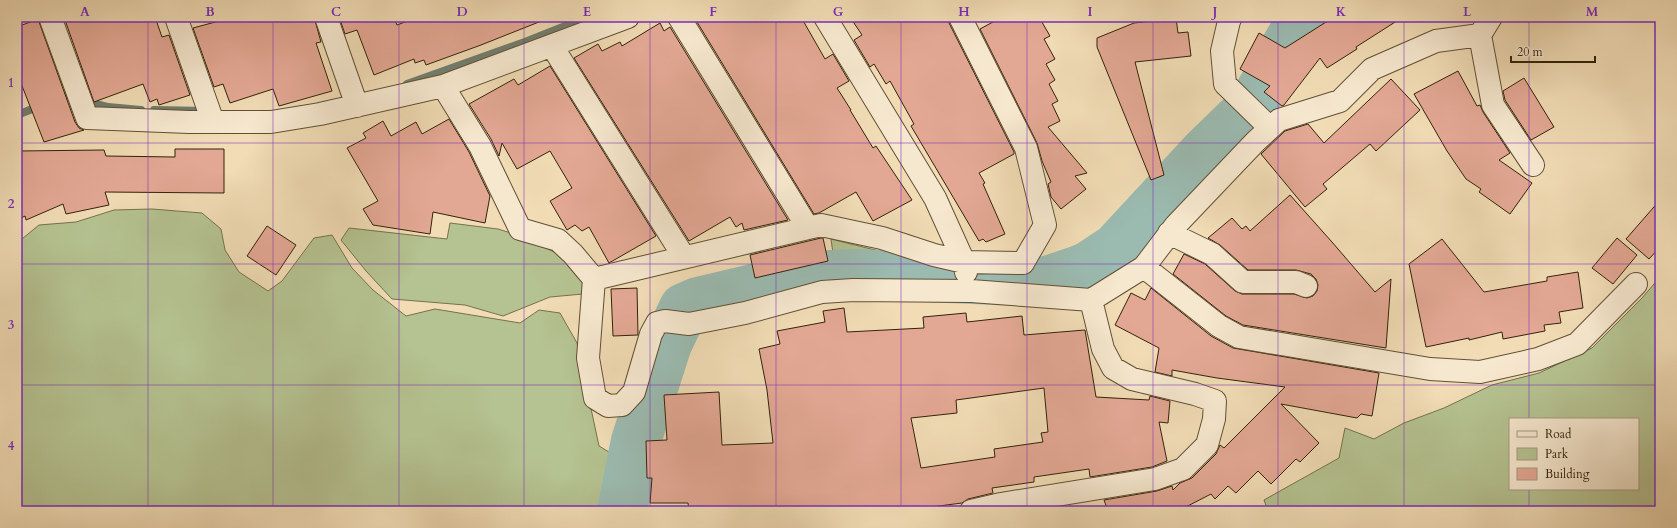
<svg xmlns="http://www.w3.org/2000/svg" width="1677" height="528" font-family="Cardo,serif">
<style>
.green{fill:#b5c291;stroke:#74724e;fill-rule:evenodd}
.lines{fill:none;stroke-linecap:round;stroke-linejoin:round}
.stream{stroke:#717e6e;stroke-width:8}
.river{stroke:#9bbbb1;stroke-width:50}
.building{fill:#e3a894;stroke:#33220a;fill-rule:evenodd}
.minor-casing{stroke:#625035;stroke-width:24}
.minor{stroke:#f6e8cf;stroke-width:22}
.grid{fill:none;stroke:#7b2cbf;stroke-width:1;stroke-opacity:0.55}
.neatline{fill:none;stroke:#7b2cbf;stroke-width:1.5}
.grid-label{font-size:13px;text-anchor:middle;font-weight:bold;fill:#7b2cbf}
</style>
<rect width="100%" height="100%" fill="#f1dcb5"/>
<filter id="stains"><feTurbulence type="fractalNoise" baseFrequency=".005" numOctaves="4"/><feColorMatrix values="0 0 0 0 .2 0 0 0 0 .09 0 0 0 0 .02 0 0 0 .5 -.17"/></filter>
<radialGradient id="worn" r=".72"><stop offset=".6" stop-color="#630" stop-opacity="0"/><stop offset="1" stop-color="#630" stop-opacity=".3"/></radialGradient>
<!-- green -->
<path class="green" d="M152,209L202,213L221,229L225,250L239,272L268,291L282,281L314,238L332,235L352,268L373,290L406,316L435,309L520,323L539,310L560,313L577,343L599,446C620,459 626,459 624,485L640,499L639,511H17V243L39,225L76,222L114,210Z
M450,223L498,229L514,234L570,259L584,283L583,294L550,297L503,316L465,305L392,299L366,271L341,240L349,228L447,239Z
M831,239L931,264L835,268Z
M1660,277V511H1268L1264,500L1339,458L1345,428L1374,439L1404,423L1444,408L1492,385L1539,373L1592,348L1642,298ZM1510,419H1638V489H1510Z"/>
<g class="lines">
<!-- stream -->
<path class="stream" d="M407,84L525,42L588,17
M57,99L64,95L108,107L141,110
M154,110L207,111
M17,115L40,106"/>
<!-- river -->
<path class="river" d="M1258,95C1273,70 1287,44 1302,19L1306,17
M622,511L636,441L667,344L684,308L698,302L809,276L855,274L1044,282L1077,271L1089,266L1116,248L1205,152L1239,119"/>
</g>
<!-- building -->
<path class="building" d="M73,17H155L162,37L169,35L190,95L159,105L157,99L150,102L143,84L94,102L65,20Z
M218,17H314L321,42L316,43L332,91L279,106L273,89L230,103L223,84L214,87L193,28L219,21Z
M339,17H394L397,25L418,17L549,18L481,45L426,65L424,60L415,63L414,59L374,75L357,30L345,34Z
M694,17H801L825,59L833,54L849,81L837,88L851,110H850L873,148L876,146L912,200L873,221L856,192L819,213L814,214Z
M850,17H946L1014,152V154L979,173L985,183L983,184L1005,234L986,242L983,239L979,241L911,126L914,124L890,81L886,84L874,64L870,67L854,40L862,35Z
M1002,17H1039L1050,36L1044,39L1055,59L1046,64L1055,80L1049,84L1058,101L1052,104L1060,121L1048,127L1087,173L1075,176L1086,189L1061,209L1051,197L1048,184L1051,182L1042,161L1037,143L980,29Z
M1334,17H1403L1356,47L1357,49L1327,68L1320,58L1284,105L1282,106L1264,92L1270,86L1240,69L1259,33L1285,48Z
M1176,18L1178,33L1188,32L1191,56L1135,62L1164,175L1151,180L1097,47V38L1134,23Z
M38,19L75,122L79,128L84,130L44,142L17,73L22,71L17,58V27Z
M660,23L664,31L670,27L788,220L744,230L742,223L736,227L730,217L689,241L574,58L598,44L602,51L620,42L622,46Z
M550,66L656,236L609,263L589,227L582,231L575,225L567,230L550,201L572,188L550,151L517,169L502,143L499,156L491,139L469,104L514,79L518,85Z
M1458,71L1477,106L1480,105L1483,112L1510,153L1499,160L1532,183L1510,214L1479,192L1481,189L1466,179L1447,151L1414,94Z
M1524,78L1554,127L1531,140L1505,100L1503,91Z
M1391,79L1420,110L1376,151L1370,144L1323,184L1327,189L1305,207L1261,154L1285,131L1308,124L1324,143Z
M449,119L469,152L490,196L485,223L433,212L430,234L373,225L363,209L378,201L347,148L366,138L363,133L383,121L391,136L416,122L422,134Z
M175,149H224V193L105,192L109,205L66,214L63,204L26,220L25,216L17,220V151L104,150L106,156L175,157Z
M1290,195L1332,242L1375,292L1391,279L1386,348L1243,325L1226,316L1173,274L1184,254L1205,264L1235,291L1242,294H1294L1307,298L1313,296L1317,291L1318,285L1316,279L1311,274L1296,270H1248L1220,245L1208,238L1232,218L1242,229L1246,226L1250,231Z
M1660,200V247L1649,259L1626,239Z
M267,226L296,245L276,275L247,256Z
M821,238H823L828,261L755,278L750,255Z
M1617,238L1637,255L1613,284L1592,268Z
M1442,239L1484,292L1547,281V277L1578,272L1583,308L1559,312L1561,323L1544,325L1545,331L1503,339L1502,332L1469,340V338L1426,347L1409,264Z
M637,288L638,335L613,336L611,289Z
M1151,288L1211,336L1233,348L1379,373L1372,416L1361,414L1357,418L1281,404L1319,443L1300,462L1296,459L1271,484L1258,471L1236,493L1228,486L1215,499L1211,494L1178,511H1108L1104,500L1157,491L1172,486L1173,490L1180,483L1192,478L1216,454L1220,445L1224,448L1285,387L1217,378L1172,370V376L1155,372L1159,348L1115,325L1131,293L1145,300Z
M844,308L847,332L924,328L923,317L966,313L967,322L1022,316L1024,335L1085,330L1096,397L1149,400L1150,396L1170,401L1168,423L1159,422L1167,461L1152,467L1090,477L1089,469L1034,477V482L992,488L993,493L968,499L962,503L931,507L932,511H689L688,503H650L652,478H647L646,441L667,440L664,395L719,392L722,445L773,443L767,390L759,349L780,344L777,331L825,322L823,311ZM1044,388L1048,432L1041,433L1043,442L994,449L995,457L921,468L911,418L957,413L956,400Z"/>
<g class="lines">
<defs>
<path id="minor" d="M50,17L87,118L189,122H271L320,114L443,86L628,17
M176,17L213,122
M326,17L357,106
M679,17L808,228
M825,17L935,198L964,262L966,272
M1231,17L1229,21L1222,51L1225,84L1270,128
M1480,35L1493,105L1533,165
M552,46L684,257
M443,86L480,146L520,229L558,240L573,254L594,279L588,358L595,398L608,406L622,405L634,392L651,334L657,323L665,321L689,324L745,313L822,292L853,290L971,291L1091,300L1144,267L1176,225L1256,141L1279,120L1340,101L1372,69L1436,41L1480,35L1491,17
M1169,233L1212,254L1243,282H1296L1306,286
M1144,267L1219,326L1239,337L1430,369L1480,372L1538,359L1577,344L1636,284
M594,279L821,225L882,238L934,255L964,262L1023,263L1045,225L1026,148L960,17
M971,511L1001,504L1155,479L1183,469L1207,445L1214,419L1215,401L1195,394L1132,379L1113,368L1103,349L1091,300"/>
</defs>
<!-- minor casing -->
<use href="#minor" class="minor-casing"/>
<!-- minor -->
<use href="#minor" class="minor"/>
</g>
<!-- grid -->
<path class="grid" d="M148,17V511M273,17V511M399,17V511M524,17V511M650,17V511M776,17V511M901,17V511M1027,17V511M1153,17V511M1278,17V511M1404,17V511M1529,17V419M17,143H1660M17,264H1660M17,385H1660M1529,489V511"/>
<!-- margin -->
<rect width="1677" height="528" fill="none" stroke="#f1dcb5" stroke-width="44"/>
<!-- legend -->
<rect x="1509" y="418" width="130" height="72" fill="#f6e8cf" stroke="#a89980"/>
<rect x="1517" y="431" width="20" height="6" fill="#f6e8cf" stroke="#a89980"/>
<text x="1545" y="438" font-size="12" fill="#33220a">Road</text>
<rect x="1517" y="448" width="20" height="12" fill="#b5c291" stroke="#a89980"/>
<text x="1545" y="458" font-size="12" fill="#33220a">Park</text>
<rect x="1517" y="468" width="20" height="12" fill="#e3a894" stroke="#a89980"/>
<text x="1545" y="478" font-size="12" fill="#33220a">Building</text>
<!-- scale -->
<path d="M1511 56v6h84v-6" fill="none" stroke="#33220a" stroke-width="2"/>
<text x="1517" y="56" font-size="12" fill="#33220a" stroke="#f6e8cf" stroke-width="3" paint-order="stroke">20 m</text>
<rect x="22" y="22" width="1633" height="484" class="neatline"/>
<g class="grid-label">
<text x="85" y="16">A</text>
<text x="210" y="16">B</text>
<text x="336" y="16">C</text>
<text x="462" y="16">D</text>
<text x="587" y="16">E</text>
<text x="713" y="16">F</text>
<text x="838" y="16">G</text>
<text x="964" y="16">H</text>
<text x="1090" y="16">I</text>
<text x="1215" y="16">J</text>
<text x="1341" y="16">K</text>
<text x="1467" y="16">L</text>
<text x="1592" y="16">M</text>
<text x="11" y="87">1</text>
<text x="11" y="208">2</text>
<text x="11" y="329">3</text>
<text x="11" y="450">4</text>
</g>
<rect width="100%" height="100%" filter="url(#stains)"/>
<rect width="100%" height="100%" fill="url(#worn)"/>
</svg>
